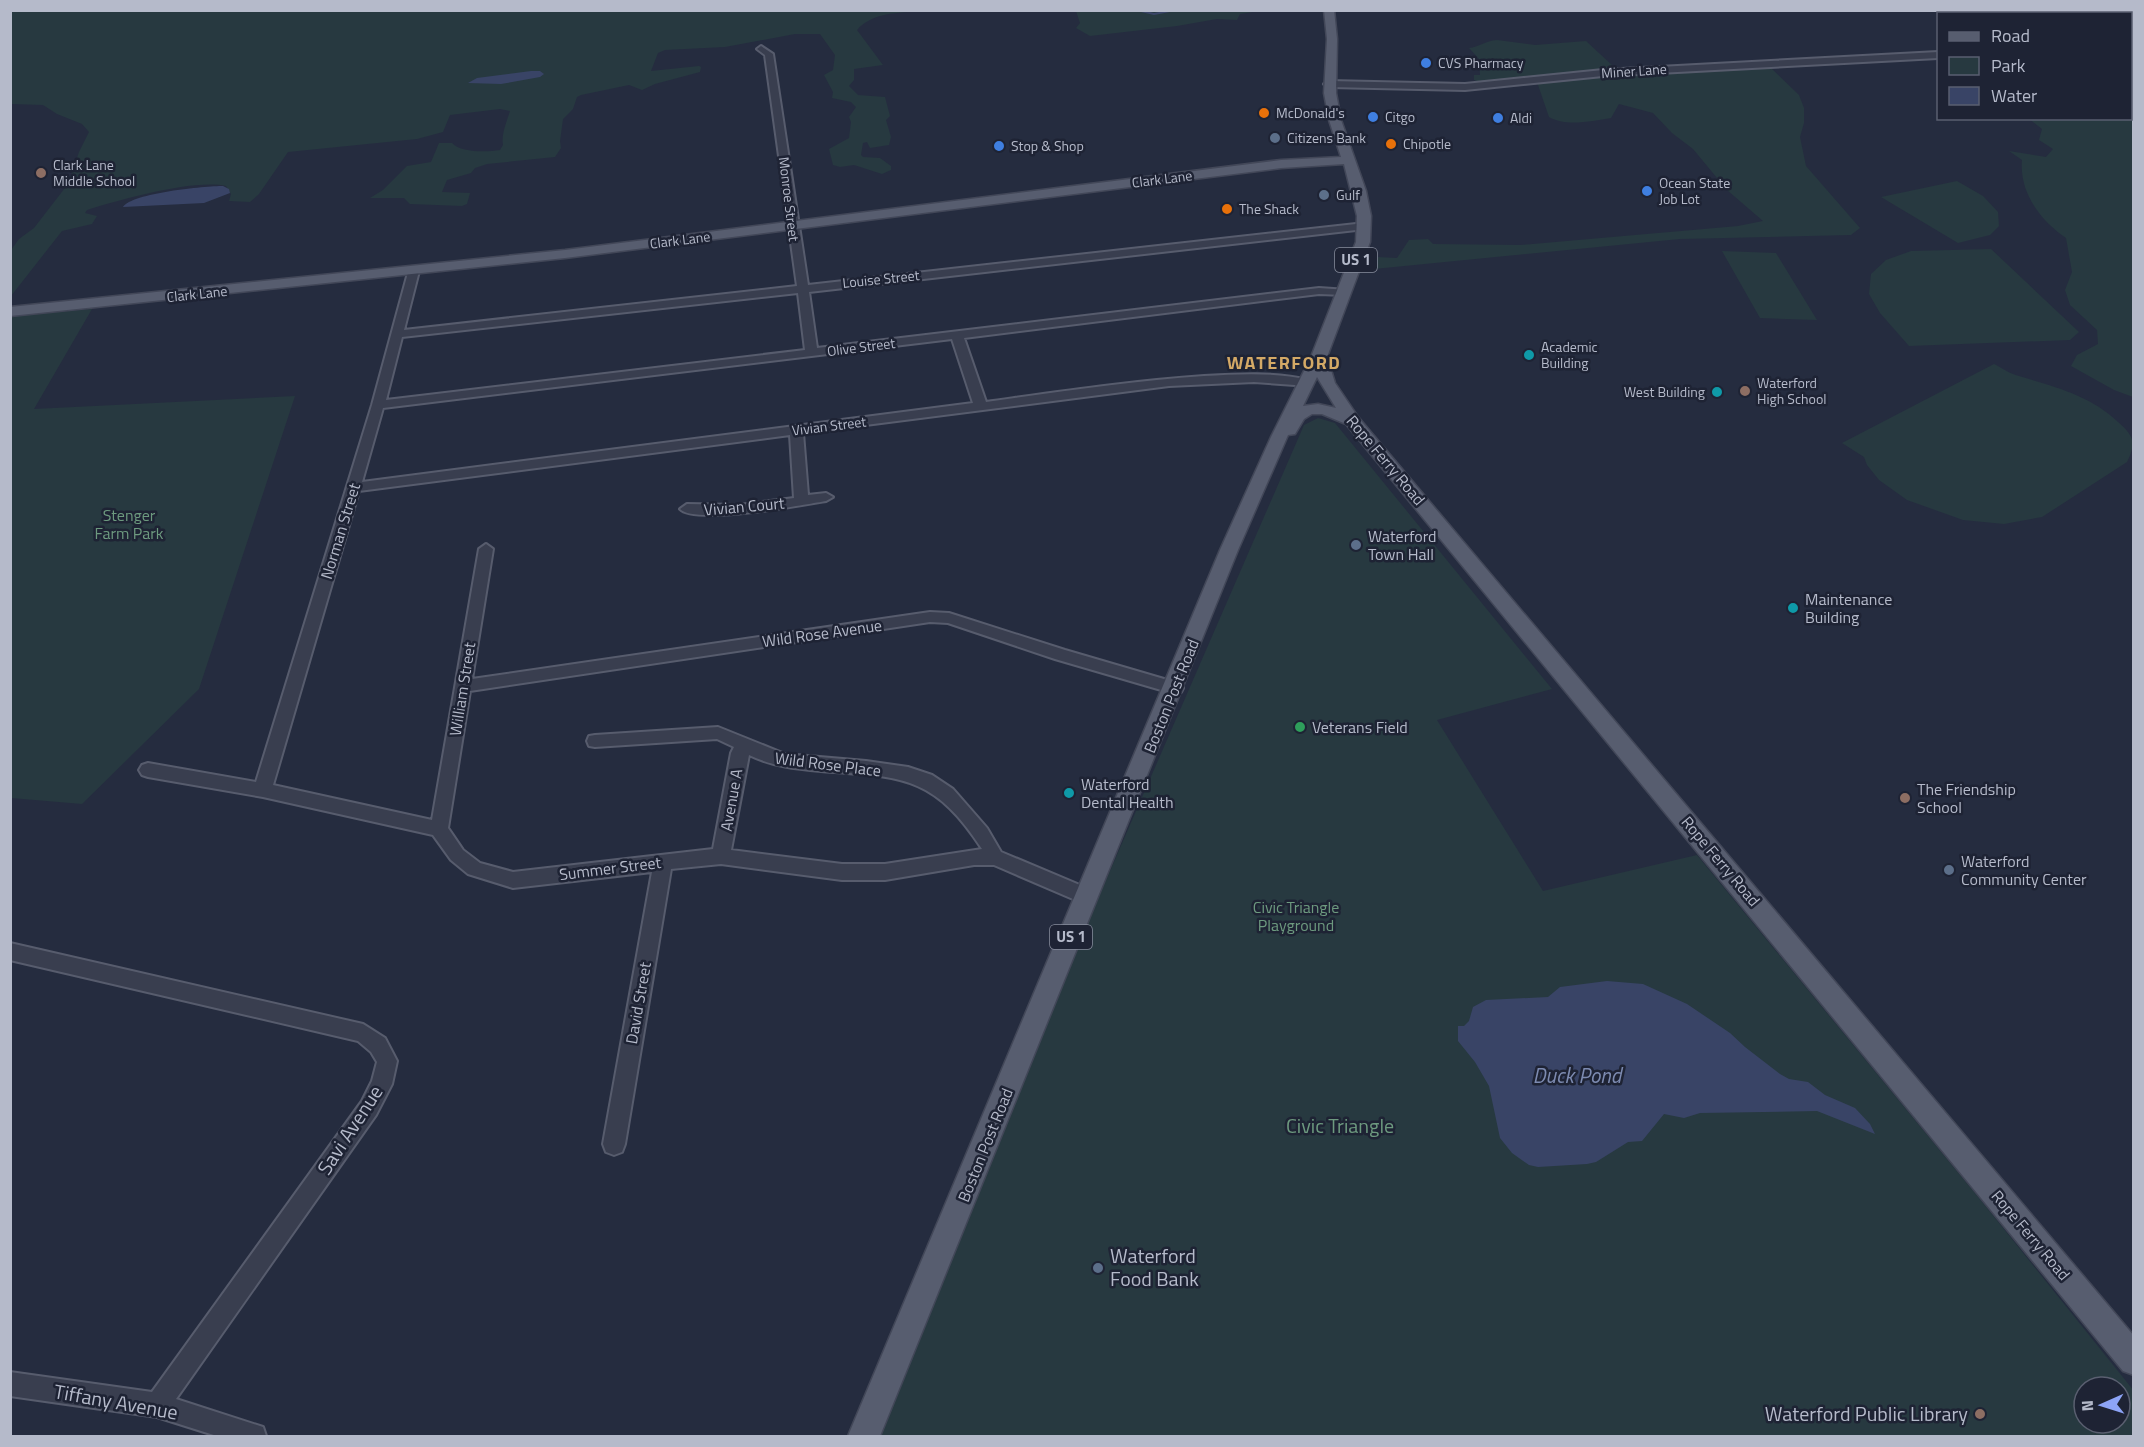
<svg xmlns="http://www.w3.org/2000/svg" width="2144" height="1447" font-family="'Titillium Web',sans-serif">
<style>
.green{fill:#273940;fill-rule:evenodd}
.water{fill:#394466}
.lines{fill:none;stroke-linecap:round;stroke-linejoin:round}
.stream{stroke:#394466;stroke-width:2}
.minor-casing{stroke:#575c6d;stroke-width:4}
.major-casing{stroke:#424758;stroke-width:3}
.minor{fill:#393e4f;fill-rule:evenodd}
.major{fill:#575d6f;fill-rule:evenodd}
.rail{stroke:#5b6276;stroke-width:2;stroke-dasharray:3 3;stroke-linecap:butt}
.shop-dot{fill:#3f7fe0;stroke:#1e2334;stroke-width:2}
.food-dot{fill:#e8710a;stroke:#1e2334;stroke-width:2}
.service-dot{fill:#5c6f8a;stroke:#1e2334;stroke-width:2}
.education-dot{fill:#8d6e63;stroke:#1e2334;stroke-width:2}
.culture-dot{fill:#0f9aa8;stroke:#1e2334;stroke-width:2}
.leisure-dot{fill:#2e9e5b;stroke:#1e2334;stroke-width:2}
.labels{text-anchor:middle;stroke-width:5;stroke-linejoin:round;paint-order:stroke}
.far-poi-label{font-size:14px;fill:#b5baca;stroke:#1e2334;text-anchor:start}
.far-street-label{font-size:14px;fill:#b5baca;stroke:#1e2334}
.shield{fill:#1e2334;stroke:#888d9d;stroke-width:1.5}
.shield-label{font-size:15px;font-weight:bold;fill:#b5baca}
.street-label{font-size:16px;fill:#b5baca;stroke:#1e2334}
.park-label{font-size:16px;fill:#6d9a7f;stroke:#1e2334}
.poi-label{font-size:16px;fill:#b5baca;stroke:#1e2334;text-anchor:start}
.far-district-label{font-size:18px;font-weight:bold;letter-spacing:1.5px;fill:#d4a966;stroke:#1e2334}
.near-park-label{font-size:20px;fill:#6d9a7f;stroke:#1e2334}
.near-street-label{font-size:20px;fill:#b5baca;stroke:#1e2334}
.near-poi-label{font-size:20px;fill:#b5baca;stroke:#1e2334;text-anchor:start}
.near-water-label{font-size:21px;font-style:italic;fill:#7d8bb1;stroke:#1e2334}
</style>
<rect width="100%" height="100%" fill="#252c3f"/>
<!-- green -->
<path class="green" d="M10,11H921C898,13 873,12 857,30L883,65L854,69V80L849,86L858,95L885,97L890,116L886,120L891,137L889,145L870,148L867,142L863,143L861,155L863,157L880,158L891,166V170L882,174L854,165L840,167L833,165L829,149L849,138L851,122L849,117L856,107L851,102L832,98L833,92L824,75L833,70L835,55L820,34H795L725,47L665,50L658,53L651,71L699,66L701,67L700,72L655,84L642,90L629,85L581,95L577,97L573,109L563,119L560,141L561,148L555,157L487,164L475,168L471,173L447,180L442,192L470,193L467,204L462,206L410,204L404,198H370L383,190L407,166L431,162L439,143H452C461,153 487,152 500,150L503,145C501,134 507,121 510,111L500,109L450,115L443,132L417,139L288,152L259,194L250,202L229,201L231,194L226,186C193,179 120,200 87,210L85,213L97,216L92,224L62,231L11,296V250L19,239L34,228L68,184L79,152L89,132L82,124L57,114L43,105L11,104Z
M1076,11H1259L1240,14L1237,20L1217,19L1177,26L1090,36L1076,28L1080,23Z
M1497,40L1535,45L1586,41L1613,66L1612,69L1479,82L1474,80V75H1480L1479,59L1469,48C1479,47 1485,41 1497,40Z
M1770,67L1799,95L1804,108V123L1800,137L1806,166L1860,228L1851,235L1680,239L1374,269L1378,257L1397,258L1409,240L1428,239L1433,244L1520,245L1738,226L1763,221L1727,190L1693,149L1672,133L1653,113L1619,104L1611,118C1592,121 1566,127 1549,117L1537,82L1664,72Z
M2131,112H2134L2133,397L2114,390L2071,366L2077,355L2098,344L2097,330L2070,305L2065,290L2072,272L2066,238C2041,221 2019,193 2022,160L2009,151L2046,157L2053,149L2039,140L2042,129L2029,119L2130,118Z
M1957,181L1983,196L1998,212L1999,226L1990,235L1958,243L1881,197Z
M1991,249L2079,332L2070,340L1909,346L1880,313L1869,294L1871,274L1886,260L1911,251Z
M1722,251L1776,253L1817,320L1760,318Z
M92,309L34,409L295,396L199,689L82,804L11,798L10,316Z
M1994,364C2002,368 2010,374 2019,376C2055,387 2090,395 2118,422C2123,426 2131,434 2132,440C2134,447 2130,456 2127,462L2042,517L2004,524L1963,520L1907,500L1879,480L1867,465L1864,457L1842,443Z
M1318,418L1335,423L1552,689L1437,720L1543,891L1697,855L1979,1198L2134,1391L2133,1436H871L1106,880L1304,425ZM2084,1387H2120V1423H2084Z"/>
<!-- water -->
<path class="water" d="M531,71H540L544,74L540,77L501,84L468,83L477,78Z
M223,186L229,189L230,193L204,203L123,207C132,193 205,186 223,186Z
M1607,981L1643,984L1687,1004L1730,1033L1745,1047L1780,1074L1789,1079L1808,1082L1825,1095L1855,1108L1870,1124L1875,1134L1817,1111L1700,1113L1684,1118L1664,1114L1642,1141L1628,1142L1596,1162L1587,1164L1538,1167L1529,1165L1512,1153L1500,1138L1489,1086L1475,1062L1458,1041V1026H1464L1469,1021L1473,1007L1486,1000L1548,997L1560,987Z"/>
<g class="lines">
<!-- stream -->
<path class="stream" d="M1137,10L1154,14L1175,10
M1229,10H1242"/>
<defs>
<path id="minor" d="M2130,44H2134V50H2130Z
M761,46L773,54L808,285L1365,223L1370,226L1365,229L809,292L817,348L1319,288L1348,290L1350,292L1344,295L1319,294L964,338L986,402C1058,392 1131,381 1204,376C1239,374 1275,372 1309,380L1311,383L1309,386L1254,382L1169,386L803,433L808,495L826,493L833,497L826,501C803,505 694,525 680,509L687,504L739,505L794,498L790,435L359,491L273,785L432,820L479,549L486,544L493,549L472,679L930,612L949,613L1065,650L1181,684L1183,688L1181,692L1175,694L1055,659L948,623L930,622L470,691L448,828L463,850L480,863L513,872L713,849L731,753L734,747L717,739L595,747L589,746L587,741L589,736L595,735L718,727L785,754L866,761L908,767L932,775L953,789L987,828L1001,852L1094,891L1096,897L1094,903L1087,905L994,865H974L885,880H842L721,864L671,869L625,1144L622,1152L614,1155L606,1152L603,1144L652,872L513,888L468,874L451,860L433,835L263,797L148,777L142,775L139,770L142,765L148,763L256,782L372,405L409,269L413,268L419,271L404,330L797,286L765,55L757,49ZM798,293L805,350L386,400L402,337ZM952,339L973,403L362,482L383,408ZM749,755C772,766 795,769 821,771C902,777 934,775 982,849L885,864H842L731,850Z
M1938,52V58L1603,76L1465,90L1329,87L1324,84L1329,81L1465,84L1603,70Z
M10,943L363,1024L385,1038L397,1061L392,1084L376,1115L176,1399L263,1427L266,1436H217L157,1417L10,1396V1372L152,1392L362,1101L372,1081L377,1062L371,1052L358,1041L10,960Z"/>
<path id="major" d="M1324,10H1334L1337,39L1336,93L1341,120L1366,191L1371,216L1370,242L1327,357L1335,383L1358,417L2134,1336V1375L2123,1371L1346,424L1322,414H1312L1304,419L1295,434L1288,435L1238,550L880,1436H848L1220,550L1271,437L1311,357L1356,242L1357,216L1344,164L1281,168L565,258L10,316V307L565,250L1281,160L1341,157L1329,120L1324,93L1327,39ZM1317,377L1336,408L1318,404L1303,406Z"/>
</defs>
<!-- minor casing -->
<use href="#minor" class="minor-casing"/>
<!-- major casing -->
<use href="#major" class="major-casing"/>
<!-- minor -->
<use href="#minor" class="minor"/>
<!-- major -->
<use href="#major" class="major"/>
<!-- rail -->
<path class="rail" d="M2087,10L2090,14
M2130,52L2134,55"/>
</g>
<!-- markers -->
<g class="shop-dot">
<circle cx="1426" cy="63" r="6"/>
<circle cx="1373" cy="117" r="6"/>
<circle cx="1498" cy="118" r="6"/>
<circle cx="999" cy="146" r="6"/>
<circle cx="1647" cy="191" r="6"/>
</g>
<g class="food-dot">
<circle cx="1264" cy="113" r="6"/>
<circle cx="1391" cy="144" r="6"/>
<circle cx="1227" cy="209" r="6"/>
</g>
<g class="service-dot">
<circle cx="1275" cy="138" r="6"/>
<circle cx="1324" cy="195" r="6"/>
<circle cx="1356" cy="545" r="6"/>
<circle cx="1949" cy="870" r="6"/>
<circle cx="1098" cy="1268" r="6"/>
</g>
<g class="education-dot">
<circle cx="41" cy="173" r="6"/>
<circle cx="1745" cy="391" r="6"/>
<circle cx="1905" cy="798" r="6"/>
<circle cx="1980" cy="1414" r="6"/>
</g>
<g class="culture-dot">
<circle cx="1529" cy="355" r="6"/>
<circle cx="1717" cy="392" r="6"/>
<circle cx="1793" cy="608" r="6"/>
<circle cx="1069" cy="793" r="6"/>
</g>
<circle class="leisure-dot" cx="1300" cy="727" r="6"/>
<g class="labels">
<!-- far-poi labels -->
<g class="far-poi-label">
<text x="1438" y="68">CVS Pharmacy</text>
<text x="1276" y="118">McDonald's</text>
<text x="1385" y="122">Citgo</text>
<text x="1510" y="123">Aldi</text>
<text x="1287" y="143">Citizens Bank</text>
<text x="1403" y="149">Chipotle</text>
<text x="1011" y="151">Stop &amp; Shop</text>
<text x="53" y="170">Clark Lane<tspan x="53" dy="16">Middle School</tspan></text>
<text x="1659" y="188">Ocean State<tspan x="1659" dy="16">Job Lot</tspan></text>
<text x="1336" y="200">Gulf</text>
<text x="1239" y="214">The Shack</text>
<text x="1541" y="352">Academic<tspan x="1541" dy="16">Building</tspan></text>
<text x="1757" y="388">Waterford<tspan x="1757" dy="16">High School</tspan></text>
<text x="1705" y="397" text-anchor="end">West Building</text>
</g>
<!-- far-street labels -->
<g class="far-street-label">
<text transform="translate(1634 71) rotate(-4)" y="5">Miner Lane</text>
<text transform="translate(1162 179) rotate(-7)" y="5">Clark Lane</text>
<text transform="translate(789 199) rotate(83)" y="5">Monroe Street</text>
<text transform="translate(680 240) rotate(-7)" y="5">Clark Lane</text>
<text transform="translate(881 279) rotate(-6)" y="5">Louise Street</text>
<text transform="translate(197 294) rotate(-6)" y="5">Clark Lane</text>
<text transform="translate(861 347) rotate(-7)" y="5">Olive Street</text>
<text transform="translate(829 426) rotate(-7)" y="5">Vivian Street</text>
</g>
<!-- shield labels -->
<g class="shield">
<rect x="1335" y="248" width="42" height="24" rx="4.5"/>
<rect x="1050" y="925" width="42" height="24" rx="4.5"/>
</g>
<g class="shield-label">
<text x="1356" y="265">US 1</text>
<text x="1071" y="942">US 1</text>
</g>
<!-- street labels -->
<g class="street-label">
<text transform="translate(1386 460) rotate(50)" y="6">Rope Ferry Road</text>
<text transform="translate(744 506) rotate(-5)" y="6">Vivian Court</text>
<text transform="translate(340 531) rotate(-73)" y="6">Norman Street</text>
<text transform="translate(822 633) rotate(-8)" y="6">Wild Rose Avenue</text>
<text transform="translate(462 689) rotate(-81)" y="6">William Street</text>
<text transform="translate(1171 696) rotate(-68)" y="6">Boston Post Road</text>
<text transform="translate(828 764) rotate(7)" y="6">Wild Rose Place</text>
<text transform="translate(731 800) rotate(-80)" y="6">Avenue A</text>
<text transform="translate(1721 861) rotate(50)" y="6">Rope Ferry Road</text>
<text transform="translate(610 868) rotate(-7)" y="6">Summer Street</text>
<text transform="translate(638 1003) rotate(-80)" y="6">David Street</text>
<text transform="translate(985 1145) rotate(-68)" y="6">Boston Post Road</text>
<text transform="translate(2031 1235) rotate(50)" y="6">Rope Ferry Road</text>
</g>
<!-- park labels -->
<g class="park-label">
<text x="129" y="521">Stenger<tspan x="129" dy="18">Farm Park</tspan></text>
<text x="1296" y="913">Civic Triangle<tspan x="1296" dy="18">Playground</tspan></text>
</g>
<!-- poi labels -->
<g class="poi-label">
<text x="1368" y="542">Waterford<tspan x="1368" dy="18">Town Hall</tspan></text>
<text x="1805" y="605">Maintenance<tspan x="1805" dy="18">Building</tspan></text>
<text x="1312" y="733">Veterans Field</text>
<text x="1081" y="790">Waterford<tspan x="1081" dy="18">Dental Health</tspan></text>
<text x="1917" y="795">The Friendship<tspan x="1917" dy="18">School</tspan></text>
<text x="1961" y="867">Waterford<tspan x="1961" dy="18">Community Center</tspan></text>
</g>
<!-- far-district labels -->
<g class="far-district-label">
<text x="1284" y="369">WATERFORD</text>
</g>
<!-- near-park labels -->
<g class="near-park-label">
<text x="1340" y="1133">Civic Triangle</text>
</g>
<!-- near-street labels -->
<g class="near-street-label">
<text transform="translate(350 1130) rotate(-57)" y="7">Savi Avenue</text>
<text transform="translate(116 1402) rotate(10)" y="7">Tiffany Avenue</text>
</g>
<!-- near-poi labels -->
<g class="near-poi-label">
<text x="1110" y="1263">Waterford<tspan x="1110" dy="23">Food Bank</tspan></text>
<text x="1968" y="1421" text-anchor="end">Waterford Public Library</text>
</g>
<!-- near-water labels -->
<g class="near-water-label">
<text x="1577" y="1083">Duck Pond</text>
</g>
</g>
<!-- border -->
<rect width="2144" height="1447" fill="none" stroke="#b5baca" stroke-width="24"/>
<!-- legend -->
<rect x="1937" y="12" width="195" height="108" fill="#1e2334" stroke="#5a5f70" stroke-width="1.5"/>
<rect x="1949" y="32" width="30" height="9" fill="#575d6f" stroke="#5a5f70" stroke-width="1.5"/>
<text x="1991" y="42" font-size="18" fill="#b5baca">Road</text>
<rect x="1949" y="57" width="30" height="18" fill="#273940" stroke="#5a5f70" stroke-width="1.5"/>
<text x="1991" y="72" font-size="18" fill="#b5baca">Park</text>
<rect x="1949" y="87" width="30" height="18" fill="#394466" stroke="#5a5f70" stroke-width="1.5"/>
<text x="1991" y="102" font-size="18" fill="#b5baca">Water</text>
<!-- north arrow -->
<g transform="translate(2102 1405) rotate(267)"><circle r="28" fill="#1e2334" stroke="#5a5f70" stroke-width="1.5"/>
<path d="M0-4.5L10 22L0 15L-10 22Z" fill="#8da4f7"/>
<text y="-9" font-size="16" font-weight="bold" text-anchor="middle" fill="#b5baca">N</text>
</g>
</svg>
